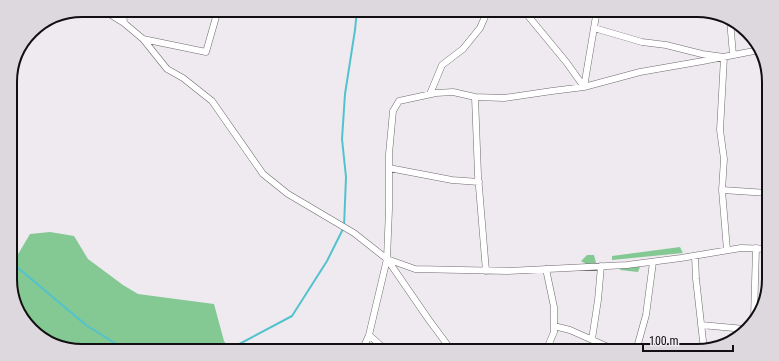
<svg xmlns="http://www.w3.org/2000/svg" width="779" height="361" font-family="'Roboto Condensed',sans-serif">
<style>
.forest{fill:#84c894}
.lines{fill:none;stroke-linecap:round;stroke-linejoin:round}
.stream{stroke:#52c3cd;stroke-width:2}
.minor-casing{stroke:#6f6a6f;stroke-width:7}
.minor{stroke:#fff;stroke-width:6}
.rim{fill:none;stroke:#110f11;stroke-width:2}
</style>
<rect width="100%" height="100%" fill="#efeaf0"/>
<!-- forest -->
<path class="forest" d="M50,232L74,236L88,259L123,285L138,294L214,304L224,341L231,351H82L54,345L25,323L11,292V266L30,234Z
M680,247L683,253L612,260V256Z
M587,255H594L596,263L588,265L581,261Z
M621,266L640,267L638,272L620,270Z"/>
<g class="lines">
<!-- stream -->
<path class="stream" d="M11,262L86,325L121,347L139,351
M218,351L230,349L292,316L327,261L344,227L346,177L342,139L345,94L355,30L357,10"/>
<defs>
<path id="minor" d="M103,10L124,23L143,39L167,69L183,78L212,101L263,174L288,194L354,233L387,259L429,320L452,351
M123,10L124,23
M525,10L529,17L567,63L584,87
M730,20L733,55
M594,28L642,42L666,45L702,54L724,57L720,130L724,159L722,190L727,250
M143,39L206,52L218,10
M584,87L597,10
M430,94L442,65L463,49L480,28L488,10
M475,97L478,175L486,271
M389,168L452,180L479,182
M722,190L769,193
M695,256L696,279L704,350
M387,259L415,269L508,271L627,265L681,258L741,248L769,249
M754,318L756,248
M701,325L745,329
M554,326L570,330L617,351
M369,335L387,351
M592,339L598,300L601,266
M362,351L369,335L387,259L389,209V154L393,111L399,101L436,93L453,92L475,97L504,98L552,91L584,87L640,72L703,61L759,50
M546,351L554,332V307L546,269
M636,351L646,315L653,262"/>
</defs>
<!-- minor casing -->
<use href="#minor" class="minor-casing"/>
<!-- minor -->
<use href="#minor" class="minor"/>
</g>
<!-- crop -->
<path d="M0 0H779V361H0ZM82 17H697A65 65 0 0 1 762 82V279A65 65 0 0 1 697 344H82A65 65 0 0 1 17 279V82A65 65 0 0 1 82 17Z" fill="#ddd8de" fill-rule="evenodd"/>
<path class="rim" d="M82 17H697A65 65 0 0 1 762 82V279A65 65 0 0 1 697 344H82A65 65 0 0 1 17 279V82A65 65 0 0 1 82 17Z"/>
<!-- scale -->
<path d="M643 345v6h90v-6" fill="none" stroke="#110f11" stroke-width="2"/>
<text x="649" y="345" font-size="12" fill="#110f11" stroke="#efeaf0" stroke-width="3" paint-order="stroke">100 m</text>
</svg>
